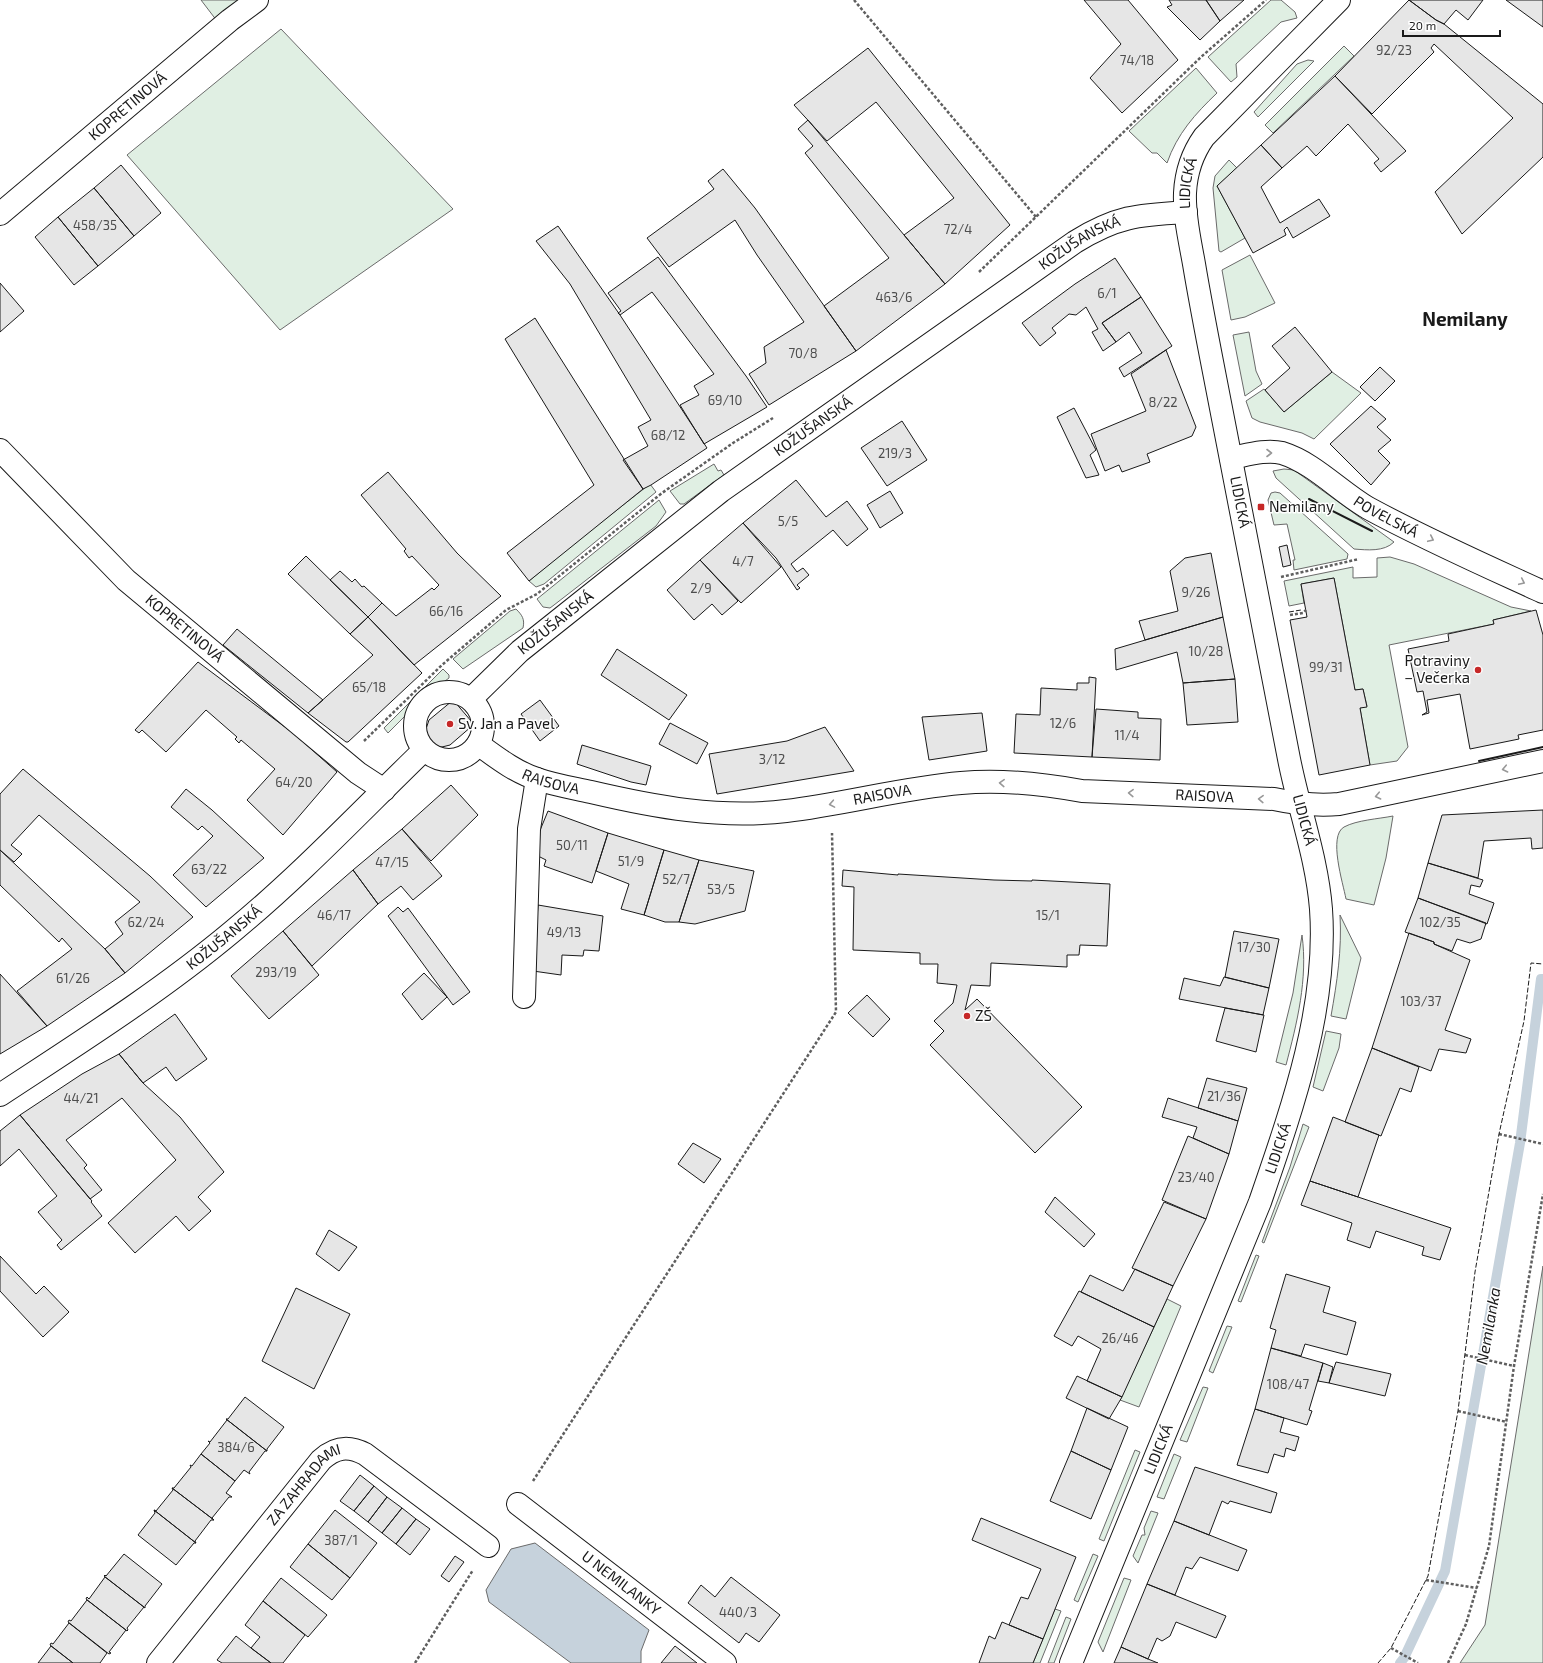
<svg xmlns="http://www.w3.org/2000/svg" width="1543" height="1663" font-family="'Exo 2',sans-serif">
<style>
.green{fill:#e0efe3;stroke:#6a6a6a}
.water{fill:#c6d2dc;stroke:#6a6a6a}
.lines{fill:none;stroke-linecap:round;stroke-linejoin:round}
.stream{stroke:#c6d2dc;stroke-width:10}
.building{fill:#e6e6e6;stroke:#1a1a1a}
.minor-casing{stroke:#1a1a1a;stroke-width:24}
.path{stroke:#5f5f5f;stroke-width:2.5;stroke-dasharray:3 2;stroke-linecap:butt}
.minor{stroke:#fff;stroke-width:22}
.fence{stroke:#1a1a1a;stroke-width:1;stroke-dasharray:5 2;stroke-linecap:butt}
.wall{stroke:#1a1a1a;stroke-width:2}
.oneway{stroke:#989898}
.poi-dot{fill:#c62828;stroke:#fff;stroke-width:1.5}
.labels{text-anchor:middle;stroke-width:3;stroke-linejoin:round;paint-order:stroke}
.number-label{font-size:13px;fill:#4d4d4d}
.street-label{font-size:15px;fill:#1a1a1a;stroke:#fff}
.poi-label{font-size:15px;fill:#1a1a1a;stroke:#fff;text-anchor:start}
.water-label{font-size:16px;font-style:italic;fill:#1a1a1a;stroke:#fff}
.district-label{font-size:19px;font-weight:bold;fill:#1a1a1a;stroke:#fff}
</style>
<rect width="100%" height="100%" fill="#fff"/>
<!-- green -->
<path class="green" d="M201,0H243L217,21Z
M1271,0H1281L1295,12L1297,18L1281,22L1236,64L1237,77L1231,82L1208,57Z
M281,29L453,209L280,330L127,155Z
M1344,46L1354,56L1273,133L1265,125Z
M1308,60L1314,61L1258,117L1254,112L1297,64Z
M1196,68L1217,93C1195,114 1177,134 1167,163L1157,153H1152L1129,131Z
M1229,160L1237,168L1217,186L1245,238L1221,252L1219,251L1213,188L1215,176Z
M1250,255L1275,303L1245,317L1231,320L1222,270Z
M1249,332L1256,371L1262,384L1245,396L1233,335Z
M1332,372L1361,393L1314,439L1302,433L1260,422L1252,418L1246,401L1264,389L1284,412Z
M714,464L718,471L721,470L724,475L684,504H680L670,491Z
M1284,469L1294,470L1394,542C1384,552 1367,550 1354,549L1276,478L1273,471Z
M650,484L656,492L544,584L536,587L529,581L577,541Z
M1275,492L1280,493L1348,554L1347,559L1294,570L1293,560H1295L1287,524L1274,525L1268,500L1271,493Z
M659,500L666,512L656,526L554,605L550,608L543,607L537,599Z
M1390,557L1414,564L1511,607L1531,611L1493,620L1494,624L1389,645L1408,747L1397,761L1370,765L1360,708L1367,706L1363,689L1355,690L1334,578L1301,584L1304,603L1289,606L1284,581L1353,567V578L1377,577V558Z
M516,609C522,615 525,619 523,628L463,669L453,659L510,611Z
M443,669L449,675V678L424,697L388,733L384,728Z
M1393,816L1386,858L1374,905L1346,899C1343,883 1328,836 1344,827C1357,820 1378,819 1393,816Z
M1340,915L1361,958L1346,1019L1331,1016C1337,982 1342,950 1340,915Z
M1302,935C1308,979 1297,1023 1286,1065L1276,1062L1293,993Z
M1326,1031L1341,1034L1339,1048L1323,1091L1313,1087Z
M1303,1124L1309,1127L1264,1243L1262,1242L1290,1167Z
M1256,1255L1259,1256L1241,1302L1238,1301Z
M1543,1266V1663H1460L1485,1625Z
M1167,1299L1181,1306L1139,1407L1120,1400Z
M1227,1326L1232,1327L1213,1373L1209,1371Z
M1203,1387L1208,1388L1187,1442L1180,1440Z
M1135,1450L1140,1452L1104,1541L1099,1539Z
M1174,1454L1181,1457L1164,1499L1157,1497Z
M1151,1511L1158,1513L1138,1563L1133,1556L1142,1535H1145L1144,1528Z
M1093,1554L1098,1556L1078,1602L1074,1600Z
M1124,1578L1131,1580L1103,1652L1098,1642Z
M1055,1609L1061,1611L1040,1663H1033Z
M1066,1617L1071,1619L1054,1663H1048Z"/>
<!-- water -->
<path class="water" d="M535,1543L649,1630L641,1651V1663H571L489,1602L486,1590L511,1549Z"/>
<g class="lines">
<!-- stream -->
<path class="stream" d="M1400,1663L1404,1658L1445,1571L1520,1143L1541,979H1543"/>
</g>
<!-- building -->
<path class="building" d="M1084,0H1128L1178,60L1122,113L1090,78L1121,44Z
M1169,0H1206L1220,21L1200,40L1167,7L1172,5Z
M1206,0H1244L1220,21Z
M1409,0L1436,20L1444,24L1543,104V157L1462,234L1435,192L1513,118L1434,44L1431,48L1434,52L1372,114L1335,76Z
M1409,0H1483L1468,20L1456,10L1444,24L1436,20Z
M1506,0H1543V27Z
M868,48L1010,225L945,284L904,235L954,198L876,102L827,141L794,105Z
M1335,76L1406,151L1381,172L1374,163L1379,159L1348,124L1316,156L1307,146L1282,168L1261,145Z
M808,120L945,284L856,351L824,306L889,258L805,153L813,146L798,129Z
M1261,145L1282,168L1261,187L1280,223L1319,199L1330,216L1293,238L1287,227L1284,230L1286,235L1253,253L1217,186Z
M121,165L161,213L134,236L94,188Z
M723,169L755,208L856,351L769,405L749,374L766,363L764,347L804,322L757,255L735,220L669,267L647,238L714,189L708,181Z
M94,188L134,236L98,266L58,217Z
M58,217L98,266L74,285L35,237Z
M558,226L620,315L707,448L651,485L643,489L623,460L648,446L638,427L651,420L570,284L536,241Z
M658,257L746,376L767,407L704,444L680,405L699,395L694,386L714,374L652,292L620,315L618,313L621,311L608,293Z
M1115,258L1141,297L1102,323L1116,342L1103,351L1092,332L1098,329L1086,307L1076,315L1069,314L1052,328L1056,333L1040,346L1022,323L1075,284Z
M0,283L24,311L0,332Z
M1141,297L1172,346L1124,377L1119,368L1142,353L1129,332L1116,342L1102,323Z
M535,318L643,489L529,581L507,553L594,485L505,339Z
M1295,327L1332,372L1284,412L1265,390L1290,368L1272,346Z
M1166,350L1196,427L1192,436L1147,454L1150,462L1122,472L1119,465L1105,471L1091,434L1146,411L1131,374Z
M1380,367L1395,381L1375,401L1360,387Z
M1371,406L1386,419L1377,427L1391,440L1378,451L1390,463L1371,485L1330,444Z
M1074,408L1096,450L1090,455L1099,475L1086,478L1057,417Z
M902,421L927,460L887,486L861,448Z
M388,472L457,553L501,596L414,665L368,617L382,603L396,616L432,588L434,590L439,585L412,556L409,558L404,551L406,549L361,495Z
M796,480L826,517L847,501L868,529L847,546L833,530L791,564L797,572L803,568L809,575L797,585L800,588L797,590L776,558L743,523Z
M890,491L903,513L880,528L867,505Z
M743,523L781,567L741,603L700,560Z
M1287,545L1291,565L1283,567L1279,547Z
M1211,553L1223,617L1145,640L1139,621L1178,611L1170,571L1185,558Z
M306,556L368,617L350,634L288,574Z
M700,560L738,601L722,615L712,604L694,620L667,590Z
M340,571L352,582L355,579L362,587L364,586L382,603L368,617L330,580Z
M1334,578L1355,690L1363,689L1367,707L1360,708L1370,765L1319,775L1290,620L1307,617L1301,584Z
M1536,610L1543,635V730L1518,735L1519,739L1470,749L1460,694L1427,700L1429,713L1422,715L1427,712L1423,691L1417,692L1408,649L1449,641L1448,634L1494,624L1493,620Z
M368,617L422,673L348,742H346L308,713L373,655L350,634Z
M1223,617L1235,679L1183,683L1177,652L1116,670L1115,649Z
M237,629L323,700L308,713L223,645Z
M617,649L687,695L669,720L601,675Z
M198,662L293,733L337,772L283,835L247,800L275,769L241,740L239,743L235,739L237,737L206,710L166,752L142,730L139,733L135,730Z
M1089,677L1096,678L1092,757L1014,753L1016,714L1040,715L1041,688L1077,690V683H1089Z
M1235,679L1238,722L1187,725L1183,683Z
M540,700L559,726L540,741L521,714Z
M452,701H454L472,722V726L450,745L442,747H436L429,742L426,736V729L429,720Z
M1096,709L1138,712V718L1161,719L1160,760L1092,757Z
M982,713L987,751L929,760L922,717Z
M670,723L708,743L697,764L659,744Z
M825,727L854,771L717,794L709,754L787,741Z
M582,745L651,766L646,785L631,782L577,764Z
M23,769L150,876L193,917L125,973L105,949L123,934L115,922L140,902L39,815L11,845L22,854L14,862L0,850V794Z
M451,785L478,815L431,861L402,829Z
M186,789L212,810L264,858L206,907L173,875L213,836L202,826L198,830L171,807Z
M1543,810V848L1532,849L1531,838L1484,841L1478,878L1428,863L1442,815Z
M548,811L608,833L592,883L544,866L546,860L536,855V840Z
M402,829L442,876L413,900L401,886L378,904L353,870Z
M608,833L664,850L644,915L621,909L629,884L596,871Z
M0,850L105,949L125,973L47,1026L17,991L72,949L62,938L59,942L0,885Z
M664,850L699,860L679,922H665L644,915Z
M699,860L754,871L745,911L695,924L679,922Z
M1428,863L1483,880L1480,887L1471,885L1469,894L1494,903L1487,924L1418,898Z
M353,870L378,904L312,966L283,931Z
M843,870L898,875V874L994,880L1032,881V880L1110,884L1107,946L1080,945L1079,955H1067V967L991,963L990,986L971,985L965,1010L977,999L1082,1107L1035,1153L930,1045L944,1031L934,1021L953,1003L957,985L937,983L938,964H920V953L853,950L854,887L842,886Z
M1418,898L1486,923L1481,939L1470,943L1457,939L1452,951L1434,944V942L1405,932Z
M538,905L603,916L599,951L584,950L583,956L562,955L561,975L533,971Z
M398,907L403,912L408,908L470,992L453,1005L388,916Z
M283,931L319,975L269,1019L231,976Z
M1234,931L1279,939L1269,988L1225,977Z
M1409,933L1434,942V944L1470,960L1445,1030L1471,1039L1466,1053L1439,1049L1431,1071L1372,1048Z
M424,973L447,997L422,1020L402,994Z
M0,974L47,1026L0,1054Z
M1224,977L1269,988L1263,1015L1179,999L1184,978L1220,986Z
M867,995L890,1019L873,1037L848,1013Z
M1225,1008L1264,1015L1256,1052L1216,1041Z
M175,1014L207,1059L176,1081L166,1067L143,1083L119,1054Z
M1372,1048L1419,1067L1411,1092L1400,1088L1381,1136L1345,1122Z
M119,1054L143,1083L180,1117L224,1172L198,1197L211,1211L189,1231L176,1216L135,1253L108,1223L176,1160L122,1098L66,1140L87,1165L84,1168L102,1190L90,1199L20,1115L82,1074Z
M1207,1078L1247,1088L1238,1121L1198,1108Z
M1168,1098L1238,1121L1229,1154L1193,1138L1197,1127L1162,1117Z
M20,1115L92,1201L91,1202L102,1216L61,1250L57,1245L62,1240L38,1212L57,1196L19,1149L0,1166V1131Z
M1333,1117L1379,1135L1358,1197L1310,1181Z
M1188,1136L1229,1154L1206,1219L1162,1200Z
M693,1143L721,1159L704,1183L678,1164Z
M1310,1181L1451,1228L1440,1260L1422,1255L1424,1247L1376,1231L1370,1248L1347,1240L1352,1223L1301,1205Z
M1055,1197L1095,1234L1084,1247L1045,1212Z
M1164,1202L1206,1219L1173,1286L1132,1268Z
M329,1230L357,1247L339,1271L316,1254Z
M0,1256L36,1294L44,1286L69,1312L43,1337L0,1291Z
M1135,1269L1173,1286L1154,1327L1081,1292L1090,1275L1123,1291Z
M1286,1274L1330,1287L1323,1312L1356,1322L1347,1355L1305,1344L1301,1356L1271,1348L1276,1330L1270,1328Z
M296,1288L350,1314L314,1389L262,1361Z
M1079,1291L1154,1327L1122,1397L1087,1381L1101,1349L1078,1336L1072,1346L1054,1336Z
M1271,1348L1323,1363L1309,1410L1312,1411L1307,1425L1255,1409Z
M1336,1362L1391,1374L1385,1396L1329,1383Z
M1323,1363L1333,1367L1329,1383L1318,1381Z
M1077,1376L1122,1397L1109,1419L1066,1398Z
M245,1397L284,1427L267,1449V1451L226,1419H228Z
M1087,1408L1128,1427L1111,1470L1071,1451Z
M1255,1409L1284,1418L1280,1432L1299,1437L1295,1451L1286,1448L1284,1457L1274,1454L1268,1473L1237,1465Z
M226,1419L267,1451H265L249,1472L250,1474L244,1470L235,1481L201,1454L210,1443L208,1441L210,1442L227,1420Z
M1071,1451L1111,1470L1091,1519L1050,1501Z
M201,1454L235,1481L226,1493L232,1497H229L212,1518L214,1520L172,1488H174L191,1467L190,1465L192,1466Z
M1195,1467L1277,1493L1271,1513L1230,1501L1228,1504L1222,1501L1209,1535L1174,1521Z
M360,1475L374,1486L354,1511L340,1501Z
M374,1486L387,1497L368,1522L354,1511Z
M172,1488L214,1520H211L195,1541L196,1543L154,1510L156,1511L173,1490Z
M387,1497L402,1508L382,1533L368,1522Z
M402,1508L416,1519L396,1544L382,1533Z
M154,1510L196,1543H194L176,1565L138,1535L155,1513Z
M335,1510L377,1543L350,1578L308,1544Z
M981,1518L1076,1557L1043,1639L1009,1625L1021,1597L1028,1599L1041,1569L972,1540Z
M416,1519L430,1529L410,1555L396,1544Z
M1174,1521L1247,1550L1238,1571L1200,1557L1192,1569L1186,1567L1175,1595L1147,1584Z
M308,1544L350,1578L332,1600L290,1567Z
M124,1554L162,1584L145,1606V1608L104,1576L105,1575L106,1576Z
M455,1556L464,1562L449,1582L441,1576Z
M105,1577L144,1607L127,1628L128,1630L127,1631L86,1599L87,1597L89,1599Z
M731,1577L780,1615L759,1642L746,1633L739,1643L688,1603L701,1585L715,1597Z
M281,1578L327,1615L308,1637L263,1601Z
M1147,1584L1226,1616L1216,1638L1176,1622L1170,1636L1162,1641L1157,1638L1148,1659L1121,1647Z
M87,1600L126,1630L109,1652L111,1653L109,1654L68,1622L69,1620L71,1621Z
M263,1601L305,1635L283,1663H271L251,1648L260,1637L245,1625Z
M1002,1622L1043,1639L1033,1663H979L989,1636L995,1639Z
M69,1623L107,1653L100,1663H73L50,1645L51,1643L53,1644Z
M236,1636L251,1648L271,1663H222L217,1660Z
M51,1646L73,1663H38Z
M675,1646L697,1663H661Z
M1121,1647L1148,1659L1158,1663H1114Z"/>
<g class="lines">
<defs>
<g id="minor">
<path id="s1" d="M0,214L230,20L257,0"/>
<path id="s2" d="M0,450L126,580L358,773L384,790"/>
<path id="s3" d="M1231,458C1247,455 1266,449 1282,453C1314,463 1339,491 1368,508C1425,539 1484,565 1543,592"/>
<circle cx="449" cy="726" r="34"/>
<path id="s4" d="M471,699L520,651L721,491L1075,242C1117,216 1138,215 1186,212"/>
<path id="s5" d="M478,744C496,757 515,772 537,779C554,785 573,788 591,792C655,807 720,819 786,811C845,804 902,788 961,783C1001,779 1043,784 1082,791L1274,799C1297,804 1317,806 1339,804L1543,761"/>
<path d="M524,997L529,829L537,779"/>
<path id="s6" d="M0,1095C79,1043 160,992 233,931C301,875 361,811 424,750"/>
<path id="s7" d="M518,1504L725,1663"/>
<path id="s8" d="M158,1663L321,1460C335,1447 348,1445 365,1454L488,1546"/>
<path id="s9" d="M1071,1663L1260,1202C1292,1109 1328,1008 1321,909C1317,858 1299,810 1289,759C1264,630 1239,501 1214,372C1207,336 1200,300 1194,264C1190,241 1184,217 1185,193C1186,172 1192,154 1204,137L1339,0"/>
</g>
</defs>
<!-- minor casing -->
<use href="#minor" class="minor-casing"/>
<!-- path -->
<path class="path" d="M854,0L1036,217
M979,272L1201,57L1266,0
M1281,577L1359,559
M1290,615L1303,613L1306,610
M364,741L442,665L506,610L537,594L662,493L733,443L773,418
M1499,1134L1543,1144
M1465,1355L1514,1366
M1458,1411L1507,1422
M533,1481L836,1012L832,833
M1426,1580L1477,1588
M1391,1648L1418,1663
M415,1663L473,1570
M1448,1663L1466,1624L1489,1546L1514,1366L1543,1194"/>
<!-- minor -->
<use href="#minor" class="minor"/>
<!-- fence -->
<path class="fence" d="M1289,612L1301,610
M1378,1663L1391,1648L1428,1576L1458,1411L1475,1272L1499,1134L1524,1021L1531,963L1543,964"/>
<!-- wall -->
<path class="wall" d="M1309,499L1372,531
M1479,761L1543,747"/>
</g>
<!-- one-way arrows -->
<defs><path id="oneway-chevron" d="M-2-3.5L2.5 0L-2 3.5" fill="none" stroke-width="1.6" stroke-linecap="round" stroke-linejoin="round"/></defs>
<g class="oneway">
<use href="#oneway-chevron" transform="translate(1269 453)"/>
<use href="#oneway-chevron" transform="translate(1431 539) rotate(25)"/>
<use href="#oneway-chevron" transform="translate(1522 582) rotate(25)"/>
<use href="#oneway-chevron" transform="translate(1505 769) rotate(168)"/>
<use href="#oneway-chevron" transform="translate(1002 783) rotate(-177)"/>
<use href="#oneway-chevron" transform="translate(1131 793) rotate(-178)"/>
<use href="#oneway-chevron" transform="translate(1378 796) rotate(168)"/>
<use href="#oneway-chevron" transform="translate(1261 799) rotate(-178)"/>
<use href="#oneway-chevron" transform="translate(832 804) rotate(170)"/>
</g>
<!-- markers -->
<g class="poi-dot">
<rect x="1257" y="503" width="8" height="8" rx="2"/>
<circle cx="1478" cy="670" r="4"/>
<circle cx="450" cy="724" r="4"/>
<circle cx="967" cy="1016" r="4"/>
</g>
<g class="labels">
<!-- number labels -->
<g class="number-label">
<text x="1394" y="55">92/23</text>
<text x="1137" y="65">74/18</text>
<text x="95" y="230">458/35</text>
<text x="958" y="234">72/4</text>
<text x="1107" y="298">6/1</text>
<text x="894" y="302">463/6</text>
<text x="803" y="358">70/8</text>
<text x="725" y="405">69/10</text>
<text x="1163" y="407">8/22</text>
<text x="668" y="440">68/12</text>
<text x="895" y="458">219/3</text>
<text x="788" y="526">5/5</text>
<text x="743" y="566">4/7</text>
<text x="701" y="593">2/9</text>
<text x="1196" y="597">9/26</text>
<text x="446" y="616">66/16</text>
<text x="1206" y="656">10/28</text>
<text x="1326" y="672">99/31</text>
<text x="369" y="692">65/18</text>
<text x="1063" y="728">12/6</text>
<text x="1127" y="740">11/4</text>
<text x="772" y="764">3/12</text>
<text x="294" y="787">64/20</text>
<text x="572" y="850">50/11</text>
<text x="631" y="866">51/9</text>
<text x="392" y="867">47/15</text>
<text x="209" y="874">63/22</text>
<text x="676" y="884">52/7</text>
<text x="721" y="894">53/5</text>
<text x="334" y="920">46/17</text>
<text x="1048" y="920">15/1</text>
<text x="146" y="927">62/24</text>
<text x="1440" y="927">102/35</text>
<text x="564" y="937">49/13</text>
<text x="1254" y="952">17/30</text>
<text x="276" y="977">293/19</text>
<text x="73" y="983">61/26</text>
<text x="1421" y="1006">103/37</text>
<text x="1224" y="1101">21/36</text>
<text x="81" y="1103">44/21</text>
<text x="1196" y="1182">23/40</text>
<text x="1120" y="1343">26/46</text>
<text x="1288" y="1389">108/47</text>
<text x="236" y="1452">384/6</text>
<text x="341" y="1545">387/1</text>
<text x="738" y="1617">440/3</text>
</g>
<!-- street labels -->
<g class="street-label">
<text dy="5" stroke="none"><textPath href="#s1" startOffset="167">KOPRETINOVÁ</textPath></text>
<text dy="5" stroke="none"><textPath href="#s9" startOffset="1539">LIDICKÁ</textPath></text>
<text dy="5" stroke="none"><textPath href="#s4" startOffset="762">KOŽUŠANSKÁ</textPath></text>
<text dy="5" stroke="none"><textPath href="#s4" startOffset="438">KOŽUŠANSKÁ</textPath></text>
<text transform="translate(1240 502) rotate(79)" y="5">LIDICKÁ</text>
<text dy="5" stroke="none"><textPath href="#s3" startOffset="174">POVELSKÁ</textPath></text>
<text dy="5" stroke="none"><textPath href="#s4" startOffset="114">KOŽUŠANSKÁ</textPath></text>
<text dy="5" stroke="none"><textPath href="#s2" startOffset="257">KOPRETINOVÁ</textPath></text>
<text dy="5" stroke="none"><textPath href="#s5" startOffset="83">RAISOVA</textPath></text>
<text dy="5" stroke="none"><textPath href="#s5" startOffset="419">RAISOVA</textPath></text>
<text dy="5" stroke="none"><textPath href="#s5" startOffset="743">RAISOVA</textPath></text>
<text transform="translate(1304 820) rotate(75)" y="5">LIDICKÁ</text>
<text dy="5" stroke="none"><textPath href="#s6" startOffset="274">KOŽUŠANSKÁ</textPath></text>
<text dy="5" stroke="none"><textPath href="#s9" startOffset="555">LIDICKÁ</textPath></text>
<text dy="5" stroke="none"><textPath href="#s9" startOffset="231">LIDICKÁ</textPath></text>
<text dy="5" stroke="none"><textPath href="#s8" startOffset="231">ZA ZAHRADAMI</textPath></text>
<text dy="5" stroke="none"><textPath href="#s7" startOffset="130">U NEMILANKY</textPath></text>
</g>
<!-- poi labels -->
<g class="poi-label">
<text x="1269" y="512">Nemilany</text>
<text x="1470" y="666" text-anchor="end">Potraviny<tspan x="1470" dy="17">– Večerka</tspan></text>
<text x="458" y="729">Sv. Jan a Pavel</text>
<text x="975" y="1021">ZŠ</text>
</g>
<!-- water labels -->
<g class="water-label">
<text transform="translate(1488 1326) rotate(-80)" y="6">Nemilanka</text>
</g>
<!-- district labels -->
<g class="district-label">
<text x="1465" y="326">Nemilany</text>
</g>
</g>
<!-- scale -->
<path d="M1403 30v6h97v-6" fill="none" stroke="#1a1a1a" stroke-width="2"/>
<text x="1409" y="30" font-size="12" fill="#1a1a1a" stroke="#ffffff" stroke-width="3" paint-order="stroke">20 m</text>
</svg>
